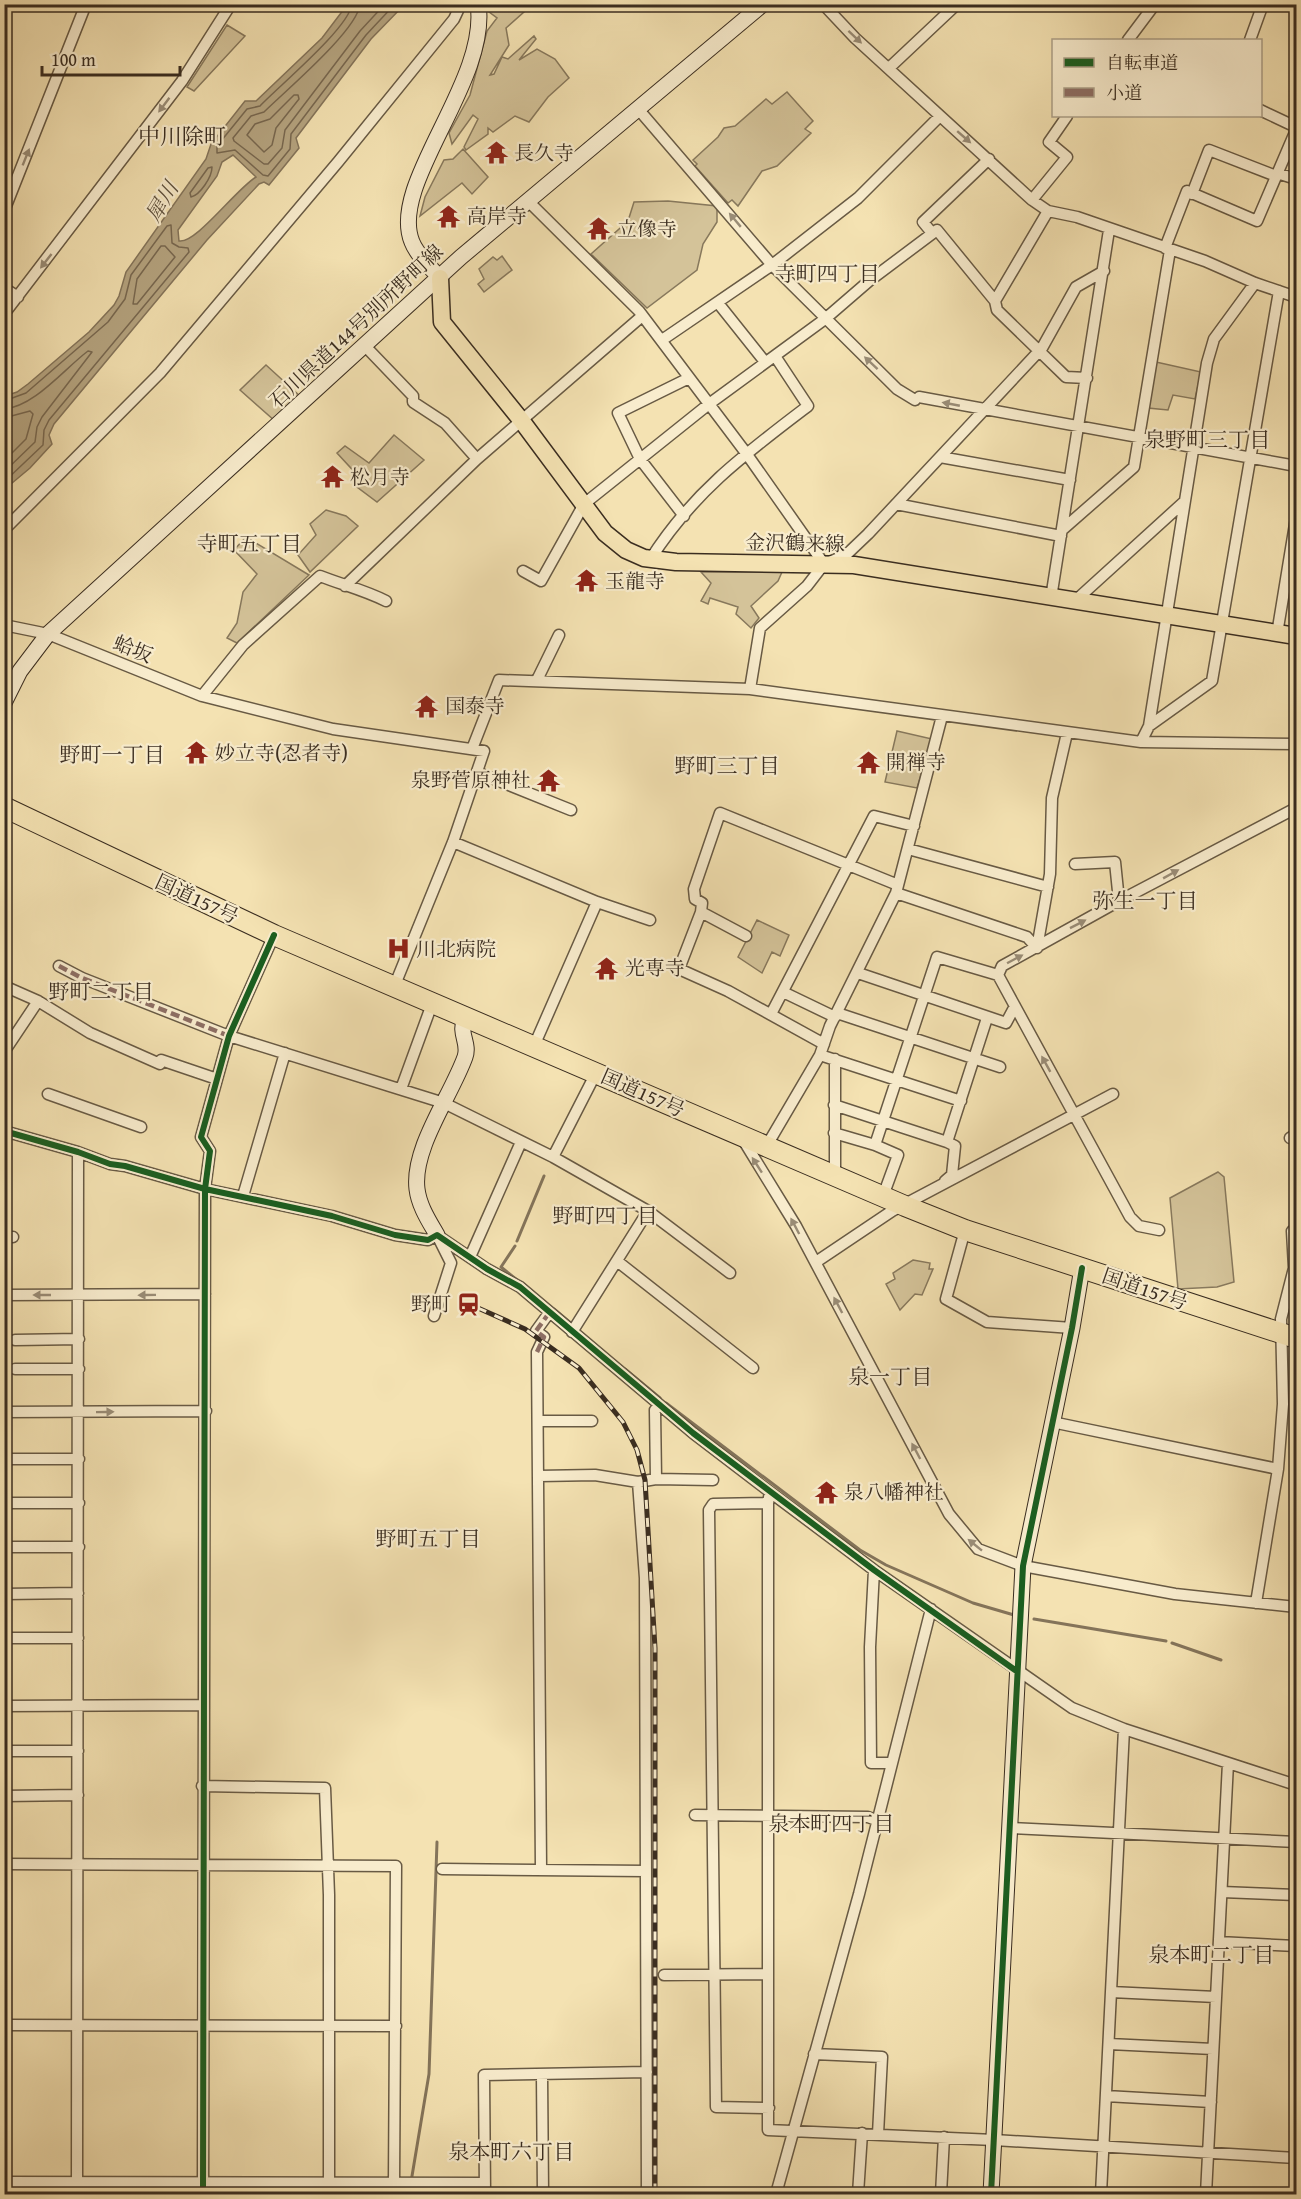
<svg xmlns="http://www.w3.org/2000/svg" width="1301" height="2199" font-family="'Gentium Book Plus','Noto Serif JP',serif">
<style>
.green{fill:#d4c399;stroke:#87785c;stroke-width:1.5}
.water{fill:#b5a480;stroke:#84745a;stroke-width:1.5;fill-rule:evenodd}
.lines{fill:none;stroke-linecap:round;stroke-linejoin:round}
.shore{stroke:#786850;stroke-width:1.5}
.stream{stroke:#84745a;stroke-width:3}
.street-casing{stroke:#685a44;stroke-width:13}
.secondary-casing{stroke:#3a2d20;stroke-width:17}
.primary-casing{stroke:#3a2d20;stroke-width:19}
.highway-casing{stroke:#3a2d20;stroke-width:22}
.street{stroke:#f8eccd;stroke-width:10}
.secondary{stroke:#f8eccd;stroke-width:15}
.primary{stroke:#f4e2b2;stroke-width:16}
.highway{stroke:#f4e2b2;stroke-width:20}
.rail-casing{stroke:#3a2d20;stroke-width:5}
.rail{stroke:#f8eccd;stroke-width:3;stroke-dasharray:9;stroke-linecap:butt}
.quiet{stroke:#8d6e63;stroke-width:4.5;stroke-dasharray:9 4.5;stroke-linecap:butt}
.cycleway-casing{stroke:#f8eccd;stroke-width:10}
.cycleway{stroke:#1b5e20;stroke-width:6}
.oneway{fill:#998c76}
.labels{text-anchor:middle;stroke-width:4.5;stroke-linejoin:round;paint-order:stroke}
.poi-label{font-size:20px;fill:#3a2d20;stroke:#f8eccd;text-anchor:start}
.street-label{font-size:20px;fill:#3a2d20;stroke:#f8eccd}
.water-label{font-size:21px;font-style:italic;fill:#5f513d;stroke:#f8eccd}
.neighbourhood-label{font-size:21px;fill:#3a2d20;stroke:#f8eccd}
.quarter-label{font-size:22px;fill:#3a2d20;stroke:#f8eccd}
</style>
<rect width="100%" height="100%" fill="#f4e2b2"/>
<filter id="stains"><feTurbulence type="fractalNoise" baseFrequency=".00333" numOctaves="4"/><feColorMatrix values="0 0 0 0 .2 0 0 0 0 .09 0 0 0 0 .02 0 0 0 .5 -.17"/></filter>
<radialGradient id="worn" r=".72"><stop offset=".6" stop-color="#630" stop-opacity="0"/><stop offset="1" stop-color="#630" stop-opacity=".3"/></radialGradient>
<!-- green -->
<path class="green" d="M489,5H526L525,11L506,28L509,45L490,75L494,74L502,57L508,59L534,36L536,39L519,60L537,49L555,59L569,78L548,97L529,122L515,116L493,132L488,128V134L466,150L464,147L478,119L473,115L452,144L449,133L470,95L487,31L497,18L485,9Z
M227,25L245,36L194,91L187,87Z
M787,92L813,121L805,129L811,133L777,166L762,171L738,206L732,200L728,203L695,166L697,164L693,160L718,137L724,128L735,126L766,99L772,104Z
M463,149L488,177L472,194L462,183L420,216L425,197L444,160L453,159Z
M668,201L717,206V222L703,244L697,270L647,308L591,254L628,221L634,202Z
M502,256L512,270L484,292L478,284L484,279L479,269L493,257L497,260Z
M1156,362L1201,372L1195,399L1173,395L1168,410L1148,408Z
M266,365L301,397L275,421L240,390Z
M394,435L424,460L377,502L357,487L361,481L360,478L337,453L345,446L369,463Z
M326,510L346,516L358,526L310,572L298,555L316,535L310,524Z
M246,537L309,575L237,643L227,638L237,623L243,592L257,574L234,550Z
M701,572H782L778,581L751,606L759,618L751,628L736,614L738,607L710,598L708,604L701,601L711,583Z
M897,731L932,739L917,788L885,782Z
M757,920L789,935L780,956L772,952L762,973L738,957Z
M1218,1172L1224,1177L1234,1282L1217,1287L1178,1289L1170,1198Z
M913,1260L930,1263L929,1269H933L922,1295L915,1294L900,1310L886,1284L895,1279L893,1273Z"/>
<!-- water -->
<path class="water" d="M347,5H404L371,39L296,138L299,148L269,185L264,182L259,184L207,240L54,424L49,435L52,444L30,468L5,489V396L17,392L28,384L89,332L114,305L119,296L126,272L206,159L211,144L245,101H256L322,38ZM233,155L256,177C236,189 196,244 179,241L178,230L217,176L222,162Z"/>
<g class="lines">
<!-- shore -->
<path class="shore" d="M352,4C349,28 279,86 260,106L247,109L217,146V153L235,150L263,175L268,176L290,149L291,134L366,35L395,4
M360,4C358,30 284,92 264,112L251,116L233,138L234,141L264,164H268L282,148L285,130L360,31L385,4
M294,95H298L299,99L276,128L272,145L264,152L247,135L255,124L270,119Z
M212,167C212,177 200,195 191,197L190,193L208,168Z
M161,246H165L175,257L137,304H133L137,279Z
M4,401L26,393L108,322L125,299L131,275L167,226L171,225L172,243L179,247L188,248L189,252L49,420L44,430L43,445L4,482
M4,409C34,407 64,369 88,351L92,352L42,417L37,427L35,442L4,472
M4,418L30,411L33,414L26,439L4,461"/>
<!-- stream -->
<path class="stream" d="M517,1241L544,1176
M515,1246L501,1267L517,1280
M554,1309L573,1325
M625,1369L660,1398
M666,1403L860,1550L886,1565L973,1603L1014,1615
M1034,1619L1166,1641
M1172,1643L1221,1660
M409,2194L429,2074L437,1842"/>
<defs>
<path id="street" d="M823,4L855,38L1032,200L1048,211L1077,217L1205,261L1255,283L1296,297
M1128,40L1155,4
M1250,40L1263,4
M889,68L957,4
M639,110L772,265L897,389L915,400
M1260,110L1296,127
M1277,173L1296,179
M1192,194L1209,150L1276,176
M1032,200L1067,157L1049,142L1067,116
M528,201L639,311L746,453L824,564L807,586L760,628L750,689
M4,211L86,4
M932,233L923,222L989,159
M1165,248L1187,191L1257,221L1296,130
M4,288L18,297
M995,301L1048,211
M718,303L765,362
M4,314L182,81L231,4
M662,340L772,265L858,198L940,116
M366,347L413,396V402L445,423L477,459
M919,397L1296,466
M940,457L1070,480
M896,504L1061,536
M684,516L640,459L618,413L687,379
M4,530L160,373L338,162L454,19L461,4
M1062,530L1134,467L1170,250
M650,560C692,493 746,453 808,406L775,356
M829,562L846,555L868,534L1042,348L1076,287L1104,271
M523,571L541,581L584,504L709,404L825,319L869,281L937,230L995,301L997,310L1066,377L1087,378
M345,586L477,459L641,317
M1051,598L1109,230
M1075,601L1185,501
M4,625L48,634L202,696L333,729L484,751L453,842L394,987
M1277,634L1296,518
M537,680L559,635
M202,696L243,645L320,576C343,585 364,590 386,601
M1149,726L1212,681L1279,291
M1141,742L1149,726L1207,363L1214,339L1255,283
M472,749L499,680L750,689L1141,742L1296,744
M479,773L571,810
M453,842L597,902L650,920
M908,849L1048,887
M1075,864L1115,862L1119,901
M896,893L1027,937L1037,948
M701,912L746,936
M1037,948L1050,874L1052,798L1067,733
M59,966L82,978L229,1036L444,1103L553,1157L648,1211L730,1273
M858,973L1006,1023L1015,1006
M998,975L1002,966L1119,901L1296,808
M4,986L38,1001L90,1033L160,1064
M783,992L835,1017
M837,1013L1000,1067
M771,1014L874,816L914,826
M824,1044L728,991L679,969L701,912L702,903L695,899L694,889L720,813L898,885
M534,1046L597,902
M4,1052L38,1001
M820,1055L961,1101
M161,1060L217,1079
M401,1089L432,1004
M48,1094L141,1127
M834,1105L947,1142
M4,1131L78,1152L110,1164L125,1166L205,1189L332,1216L395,1235L428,1240L437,1235
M834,1133L875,1145
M742,1138L796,1226L949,1514L978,1549L1023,1566L1175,1594L1296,1607
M1290,1138L1296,1134
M766,1147L820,1055L830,1026L896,893L942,716
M553,1157L596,1073
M835,1174V1059
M945,1181L952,1175L955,1146L947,1142L987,1018
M243,1196L285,1053
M883,1196L898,1155L875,1145L937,957L998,975L1130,1217L1139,1226L1159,1230
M965,1230L946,1299L987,1322L1072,1328
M437,1235L487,1269L520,1287L693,1433L770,1492L874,1570L1072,1708L1124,1729L1296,1785
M4,1237H13
M470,1257L521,1142
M617,1261L753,1368
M816,1262L892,1211L1113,1094
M4,1295L205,1294
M434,1316L451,1263L437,1235
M572,1332L648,1211
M15,1340L79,1339
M15,1369H79
M4,1412L206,1411
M538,1421H592
M1052,1422L1278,1469
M4,1459H79
M539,1476L595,1475L638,1482
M656,1479L713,1480
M770,1492L768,1503V2130L994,2140L1296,2158
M4,1503H79
M768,1503L713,1504L709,1510L716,2107L769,2108
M4,1547H79
M874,1570L870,1647L871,1763H892
M4,1594L78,1593
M1256,1603L1278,1469L1283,1404L1281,1319L1294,1268L1292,1231H1296
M4,1638H78
M4,1706L202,1705
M4,1751H78
M202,1786L325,1788L329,1895V2194
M4,1796L78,1795
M695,1815L868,1817L876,1820
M1011,1828L1296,1842
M4,1864L396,1866L394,2183
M442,1869L646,1871
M541,1869L537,1352L544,1337L536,1331L549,1313
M1222,1892L1296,1895
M1219,1942L1296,1946
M664,1975L768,1974
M1111,1992L1216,1997
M4,2025L396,2026
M1109,2044L1213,2049
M814,2054L882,2057L878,2134
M542,2075L543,2194
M1106,2096L1211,2102
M4,2182L485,2183
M77,2194L78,1152
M203,2194L205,1189L210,1151L201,1137L229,1036L274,935
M485,2194L484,2075L647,2072
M647,2194L645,1578L638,1482L656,1479L655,1410L660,1405
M776,2194L859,1894L931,1609
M858,2194L862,2133
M941,2194L944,2137
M1101,2194L1124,1729
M1206,2194L1228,1763"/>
<path id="secondary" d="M440,278C431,268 417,255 412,242C388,184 490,81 478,4
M4,703L20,671L48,634L461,257L763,4
M437,1235C429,1221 419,1206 417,1189C412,1148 451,1096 465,1057C470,1043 458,1034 465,1018
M991,2194L1023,1566L1072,1328L1082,1268"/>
<path id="primary" d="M440,278L442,322L521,420L605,533L626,550L644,558L676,562L854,565L1296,636"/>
<path id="highway" d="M4,807L274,935L905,1206L965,1230L1296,1338"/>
</defs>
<!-- street casing -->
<use href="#street" class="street-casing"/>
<!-- secondary casing -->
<use href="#secondary" class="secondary-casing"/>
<!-- primary casing -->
<use href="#primary" class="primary-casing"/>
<!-- highway casing -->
<use href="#highway" class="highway-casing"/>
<!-- street -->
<use href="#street" class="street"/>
<!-- secondary -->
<use href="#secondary" class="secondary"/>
<!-- primary -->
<use href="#primary" class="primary"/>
<!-- highway -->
<use href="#highway" class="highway"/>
<defs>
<path id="rail" d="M478,1308L525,1329L579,1368L623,1422L637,1450L645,1480L655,1648V2194"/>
</defs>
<!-- rail casing -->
<use href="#rail" class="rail-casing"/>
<!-- rail -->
<use href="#rail" class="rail"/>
<!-- quiet -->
<path class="quiet" d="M59,966L82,978L229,1036
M537,1352L544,1337L536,1331L549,1313"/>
<defs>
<path id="cycleway" d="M4,1131L78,1152L110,1164L125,1166L205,1189L332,1216L395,1235L428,1240L437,1235L487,1269L520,1287L693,1433L874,1570L1015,1670
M203,2194L205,1189L210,1151L201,1137L229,1036L274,935
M991,2194L1023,1566L1072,1328L1082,1268"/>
</defs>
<!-- cycleway casing -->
<use href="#cycleway" class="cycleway-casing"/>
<!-- cycleway -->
<use href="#cycleway" class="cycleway"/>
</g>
<!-- one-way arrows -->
<defs><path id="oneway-solid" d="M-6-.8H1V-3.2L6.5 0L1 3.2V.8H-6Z" transform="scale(1.5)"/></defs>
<g class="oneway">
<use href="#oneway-solid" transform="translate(855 37) rotate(43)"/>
<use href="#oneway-solid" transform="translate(164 105) rotate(127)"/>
<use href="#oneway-solid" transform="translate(964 137) rotate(41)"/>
<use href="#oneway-solid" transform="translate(26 157) rotate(-68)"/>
<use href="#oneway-solid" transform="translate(735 220) rotate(-130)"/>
<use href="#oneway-solid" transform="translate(46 261) rotate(128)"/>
<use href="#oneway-solid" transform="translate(871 363) rotate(-137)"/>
<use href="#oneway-solid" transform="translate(951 404) rotate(-169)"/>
<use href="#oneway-solid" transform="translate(1171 874) rotate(-29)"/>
<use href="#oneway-solid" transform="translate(1078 924) rotate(-27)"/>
<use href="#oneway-solid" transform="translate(1015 959) rotate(-28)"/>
<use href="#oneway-solid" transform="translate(1046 1064) rotate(-119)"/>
<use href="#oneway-solid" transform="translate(757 1165) rotate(-123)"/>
<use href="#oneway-solid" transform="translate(795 1226) rotate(-118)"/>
<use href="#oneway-solid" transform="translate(42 1295) rotate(-180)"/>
<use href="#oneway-solid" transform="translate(147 1295) rotate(179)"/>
<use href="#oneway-solid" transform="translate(838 1305) rotate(-118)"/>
<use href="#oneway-solid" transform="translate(105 1412) rotate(-1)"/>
<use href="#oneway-solid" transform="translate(916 1451) rotate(-118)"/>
<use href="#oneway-solid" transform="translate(975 1545) rotate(-141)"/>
</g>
<!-- icons -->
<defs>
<symbol id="temple-bare" viewBox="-9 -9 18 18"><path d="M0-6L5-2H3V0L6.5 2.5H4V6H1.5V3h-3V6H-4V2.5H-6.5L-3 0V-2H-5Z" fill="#8f2418" stroke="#f8eccd" stroke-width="2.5" paint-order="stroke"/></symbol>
<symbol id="hospital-bare" viewBox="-9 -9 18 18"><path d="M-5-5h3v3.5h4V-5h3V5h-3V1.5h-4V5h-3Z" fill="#8f2418" stroke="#f8eccd" stroke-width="2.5" paint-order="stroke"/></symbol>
<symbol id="station-bare" viewBox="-9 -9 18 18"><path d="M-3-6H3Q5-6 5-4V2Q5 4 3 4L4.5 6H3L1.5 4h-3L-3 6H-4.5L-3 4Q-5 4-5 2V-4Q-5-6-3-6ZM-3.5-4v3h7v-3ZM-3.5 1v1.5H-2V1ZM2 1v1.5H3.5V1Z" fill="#8f2418" stroke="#f8eccd" stroke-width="2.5" paint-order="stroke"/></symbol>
</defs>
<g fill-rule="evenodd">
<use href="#temple-bare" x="480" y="136" width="33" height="33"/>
<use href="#temple-bare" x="432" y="200" width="33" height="33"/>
<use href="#temple-bare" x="582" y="212" width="33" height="33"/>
<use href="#temple-bare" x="316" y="460" width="33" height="33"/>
<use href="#temple-bare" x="570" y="564" width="33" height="33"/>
<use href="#temple-bare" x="410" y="690" width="33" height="33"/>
<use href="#temple-bare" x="180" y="736" width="33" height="33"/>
<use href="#temple-bare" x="852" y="746" width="33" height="33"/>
<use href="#temple-bare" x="532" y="764" width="33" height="33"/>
<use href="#hospital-bare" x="382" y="932" width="33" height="33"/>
<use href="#temple-bare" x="590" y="952" width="33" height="33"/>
<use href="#station-bare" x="452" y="1288" width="33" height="33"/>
<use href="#temple-bare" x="810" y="1476" width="33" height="33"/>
</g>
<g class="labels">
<!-- poi labels -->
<g class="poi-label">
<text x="514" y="160">長久寺</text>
<text x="467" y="223">高岸寺</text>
<text x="617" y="236">立像寺</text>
<text x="350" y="484">松月寺</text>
<text x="605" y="588">玉龍寺</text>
<text x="445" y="713">国泰寺</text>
<text x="215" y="760">妙立寺(忍者寺)</text>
<text x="886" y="769">開禅寺</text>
<text x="531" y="787" text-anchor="end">泉野菅原神社</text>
<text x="416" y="956">川北病院</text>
<text x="625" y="975">光専寺</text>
<text x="451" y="1311" text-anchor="end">野町</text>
<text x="844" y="1499">泉八幡神社</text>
</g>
<!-- street labels -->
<g class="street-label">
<text transform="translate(356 326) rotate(-43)" y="7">石川県道144号別所野町線</text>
<text transform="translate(795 543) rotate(1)" y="7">金沢鶴来線</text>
<text transform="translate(133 649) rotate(22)" y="7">蛤坂</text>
<text transform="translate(197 899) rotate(25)" y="7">国道157号</text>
<text transform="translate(643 1093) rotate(24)" y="7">国道157号</text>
<text transform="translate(1145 1289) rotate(19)" y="7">国道157号</text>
</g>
<!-- water labels -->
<g class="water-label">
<text transform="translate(162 202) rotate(-59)" y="7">犀川</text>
</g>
<!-- neighbourhood labels -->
<g class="neighbourhood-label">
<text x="827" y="281">寺町四丁目</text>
<text x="1207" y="447">泉野町三丁目</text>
<text x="249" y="551">寺町五丁目</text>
<text x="112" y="762">野町一丁目</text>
<text x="727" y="773">野町三丁目</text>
<text x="1145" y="908">弥生一丁目</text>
<text x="101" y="999">野町二丁目</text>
<text x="605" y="1223">野町四丁目</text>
<text x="890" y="1384">泉一丁目</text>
<text x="428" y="1546">野町五丁目</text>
<text x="831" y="1831">泉本町四丁目</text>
<text x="1211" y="1962">泉本町二丁目</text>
<text x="511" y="2159">泉本町六丁目</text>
</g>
<!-- quarter labels -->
<g class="quarter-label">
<text x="182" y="144">中川除町</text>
</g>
</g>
<!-- margin -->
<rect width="1301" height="2199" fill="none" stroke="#f4e2b2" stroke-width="24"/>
<rect x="6" y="6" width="1289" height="2187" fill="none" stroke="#3a2d20" stroke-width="3"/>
<rect x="12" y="12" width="1277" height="2175" fill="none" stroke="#3a2d20" stroke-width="1.5"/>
<!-- legend -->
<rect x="1052" y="39" width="210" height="78" fill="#f8eccd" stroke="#aca088" stroke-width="1.5"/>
<rect x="1064" y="58" width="30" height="9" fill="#1b5e20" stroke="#aca088" stroke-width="1.5"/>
<text x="1106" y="69" font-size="18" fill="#3a2d20">自転車道</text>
<rect x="1064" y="88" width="30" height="9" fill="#8d6e63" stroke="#aca088" stroke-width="1.5"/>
<text x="1106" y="99" font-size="18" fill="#3a2d20">小道</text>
<!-- scale -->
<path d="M42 66v9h138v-9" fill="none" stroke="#3a2d20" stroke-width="3"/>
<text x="51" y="66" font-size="18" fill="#3a2d20" stroke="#f8eccd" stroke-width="4.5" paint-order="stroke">100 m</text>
<rect width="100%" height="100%" filter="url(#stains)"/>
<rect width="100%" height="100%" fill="url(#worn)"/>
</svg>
